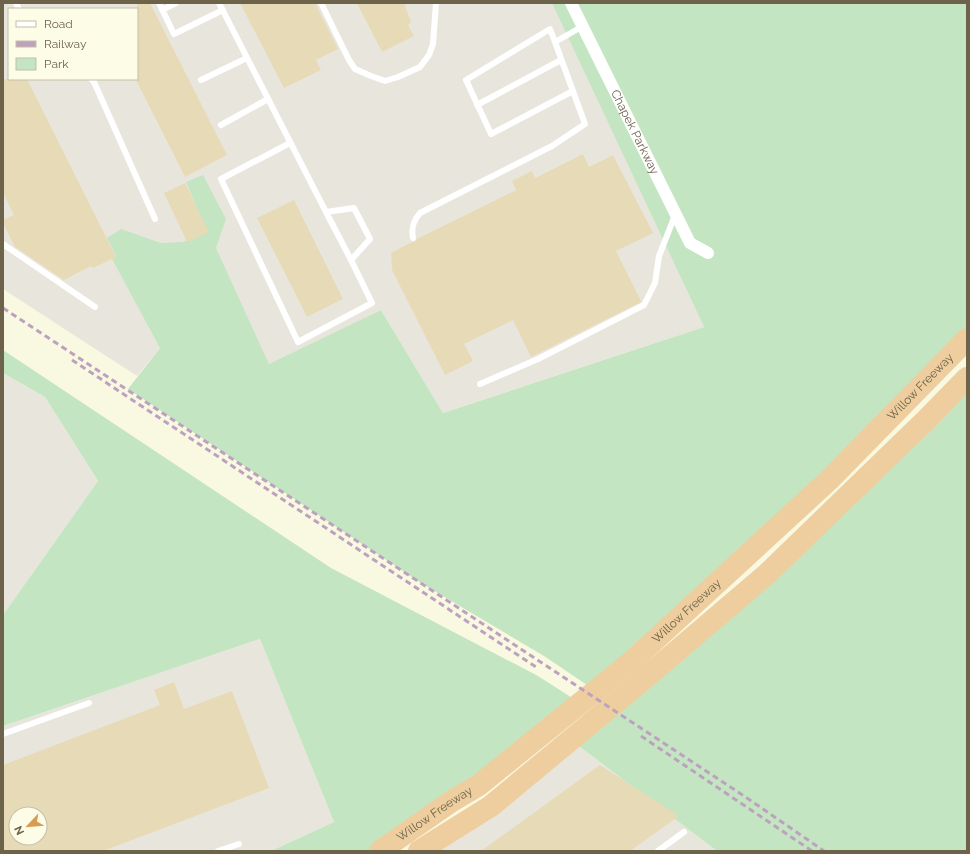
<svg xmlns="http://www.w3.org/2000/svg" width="970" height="854" font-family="Raleway,sans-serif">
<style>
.industrial{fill:#e8e6dc;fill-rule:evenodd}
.green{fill:#c4e5c2}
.building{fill:#e7dab7;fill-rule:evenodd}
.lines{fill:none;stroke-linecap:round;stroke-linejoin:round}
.lane{stroke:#fff;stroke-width:6}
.street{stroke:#fff;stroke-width:12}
.highway{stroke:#eece9e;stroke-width:22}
.rail{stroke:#bda2c0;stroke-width:3;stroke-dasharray:6 4;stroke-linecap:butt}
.labels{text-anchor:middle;stroke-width:3;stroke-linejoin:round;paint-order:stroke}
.street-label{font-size:12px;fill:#6d634b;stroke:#fdfce7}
</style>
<rect width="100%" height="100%" fill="#f9f8e1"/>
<!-- industrial -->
<path class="industrial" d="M3,3H553L704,327L443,413L381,310L269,365L215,248L160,348L137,376L3,289ZM9,9H137V79H9Z
M3,373L45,397L98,481L3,615Z
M260,639L334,822L271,851H3V726ZM16,814H40V838H16Z
M571,740L717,851H419Z"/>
<!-- green -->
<path class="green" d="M552,3H967V339L593,689L544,656L421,583L128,389L160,348L112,259L116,256L107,238L121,229L161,243L183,242L203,233L199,213L186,182L203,175L226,219L216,248L269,364L381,310L443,413L704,327Z
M3,350L331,568L538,676L580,703L380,851H271L334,822L260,639L3,726V615L98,481L45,397L3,373Z
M967,378V851H717L571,740Z"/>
<!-- building -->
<path class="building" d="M137,3H150L227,155L185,177L137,82Z
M240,3H315L338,49L316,60L321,70L284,88Z
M357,3H404L411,22L408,25L414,36L382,52Z
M3,79H27L116,257L93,268L91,266L64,280L15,247L3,223V220L14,215L3,193Z
M583,154L589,167L613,155L653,233L616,251L641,301V302L531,357L513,320L464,344L473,361L445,375L392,270L391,253L412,242H415L417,239L516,190L512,181L532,171L535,178Z
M185,183L209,232L187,242L164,193Z
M294,200L343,299L307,317L257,218Z
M174,682L184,709L232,691L269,788L103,851H3V765L160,705L154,690ZM16,814H40V838H16Z
M600,765L679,816L630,851H481Z"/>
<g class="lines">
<!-- lane -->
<path class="lane" d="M16,3L19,9
M159,3L174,34L223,10
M219,3L326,212L354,208L370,239L351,260L372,303L298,342L221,179L290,143
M321,3L349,60L355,69L371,76L385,81L398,77L420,67L429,55L433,44L436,3
M162,10L176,3
M555,42L550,29L466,80L491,134L573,91
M91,79L94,82L155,219
M201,80L247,58
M477,105L561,60
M221,125L268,99
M326,212L351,260
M413,238C411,228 413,221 420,213L552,146L585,124L555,42L583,26
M3,244L95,307
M480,384L538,359L644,305L655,283L659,256L675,215
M3,734L89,703
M218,851L239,844
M658,851L684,832"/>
<!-- street -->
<path class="street" id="s1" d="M571,3L690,243L708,253"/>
<!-- highway -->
<g class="highway">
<path id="s2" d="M380,851L452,801L479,785L631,662L829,480L967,339"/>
<path d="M419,851L491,806L638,684L768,573L925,421L967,378"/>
</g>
<!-- rail -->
<path class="rail" d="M3,308L747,798L824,851
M72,360L539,669
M641,736L812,851"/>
</g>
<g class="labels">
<!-- street labels -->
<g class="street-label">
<text dy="4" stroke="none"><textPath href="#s1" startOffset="144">Chapek Parkway</textPath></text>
<text dy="4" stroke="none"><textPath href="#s2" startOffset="714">Willow Freeway</textPath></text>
<text dy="4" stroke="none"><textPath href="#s2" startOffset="390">Willow Freeway</textPath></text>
<text dy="4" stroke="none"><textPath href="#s2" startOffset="66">Willow Freeway</textPath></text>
</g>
</g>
<!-- border -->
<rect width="970" height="854" fill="none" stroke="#6d634b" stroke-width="8"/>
<!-- legend -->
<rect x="8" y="8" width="130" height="72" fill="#fdfce7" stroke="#c3bfa9"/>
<rect x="16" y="21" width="20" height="6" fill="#ffffff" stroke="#c3bfa9"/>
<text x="44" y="28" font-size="12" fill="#6d634b">Road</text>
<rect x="16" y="41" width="20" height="6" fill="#bda2c0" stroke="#c3bfa9"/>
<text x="44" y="48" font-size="12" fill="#6d634b">Railway</text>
<rect x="16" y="58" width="20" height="12" fill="#c4e5c2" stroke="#c3bfa9"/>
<text x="44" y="68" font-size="12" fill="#6d634b">Park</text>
<!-- north arrow -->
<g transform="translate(28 826) rotate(244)"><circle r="19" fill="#fdfce7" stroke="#c3bfa9"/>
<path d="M0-3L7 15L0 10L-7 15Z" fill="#d79d52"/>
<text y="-6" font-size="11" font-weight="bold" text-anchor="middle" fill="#6d634b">N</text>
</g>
</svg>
